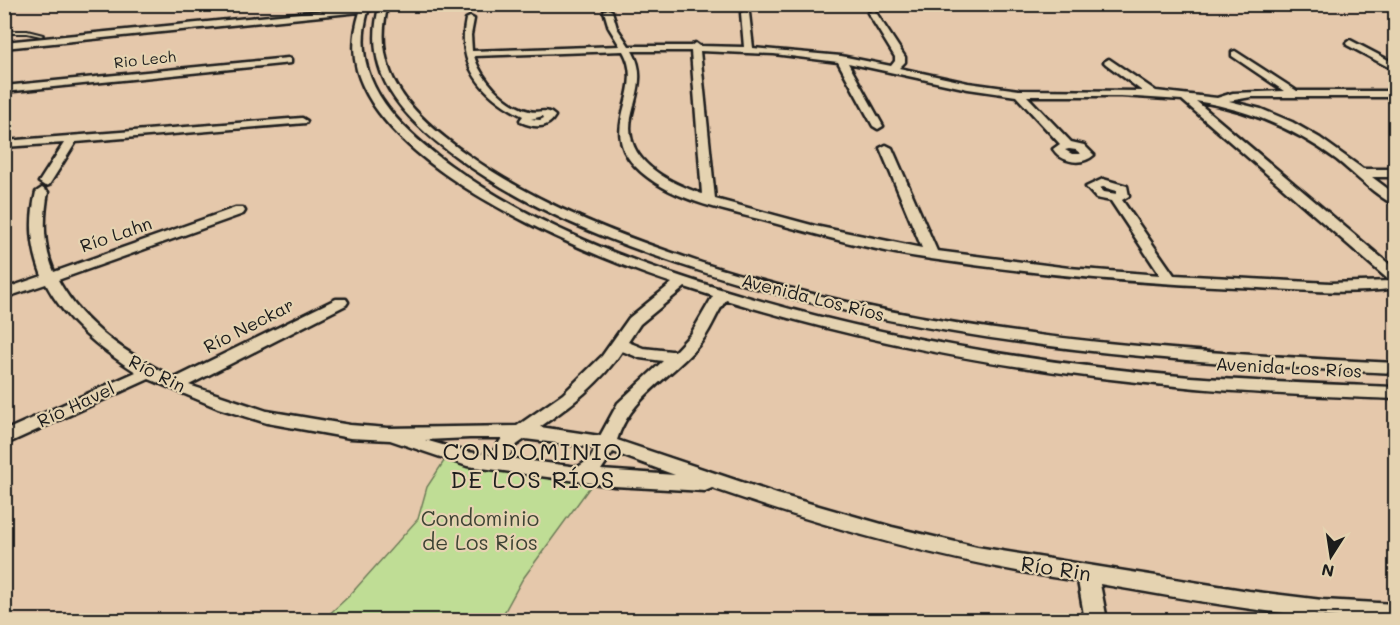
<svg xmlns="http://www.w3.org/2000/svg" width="1400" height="625" font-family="Mali,sans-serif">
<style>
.green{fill:#bfdd95;stroke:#6e7c58;stroke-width:1.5}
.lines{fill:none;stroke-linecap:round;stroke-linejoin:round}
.lane-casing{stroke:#1c1c1c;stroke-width:4}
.street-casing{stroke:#1c1c1c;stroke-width:5}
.lane{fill:#e5d3b1;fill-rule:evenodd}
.street{fill:#e5d3b1;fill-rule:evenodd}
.labels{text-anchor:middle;stroke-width:4.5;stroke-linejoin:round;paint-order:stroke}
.far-street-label{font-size:15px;fill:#1c1c1c;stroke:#e5d3b1}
.street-label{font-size:18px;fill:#1c1c1c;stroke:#e5d3b1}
.near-park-label{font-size:21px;fill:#3d4334;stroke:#e5d3b1}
.near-street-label{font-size:21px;fill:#1c1c1c;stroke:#e5d3b1}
.near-neighbourhood-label{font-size:24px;letter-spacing:1.5px;fill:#1c1c1c;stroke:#e5d3b1}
</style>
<rect width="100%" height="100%" fill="#e5c8ab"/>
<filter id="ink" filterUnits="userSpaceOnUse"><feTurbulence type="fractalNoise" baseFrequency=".0167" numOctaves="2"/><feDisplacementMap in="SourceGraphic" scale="12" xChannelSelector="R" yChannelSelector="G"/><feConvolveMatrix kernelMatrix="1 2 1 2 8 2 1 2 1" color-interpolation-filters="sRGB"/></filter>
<g filter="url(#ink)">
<!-- green -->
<path class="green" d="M446,458L595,480L522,580L500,620H323L349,596L418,519L427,487Z"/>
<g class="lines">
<defs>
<path id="lane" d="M4,31H27L43,35L41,36L27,33H4Z"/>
<path id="street" d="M362,4H370L376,8L368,11C348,80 398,127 450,165C533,225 630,262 727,291C878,337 1033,363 1190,377C1258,382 1327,384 1396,387V399C1326,396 1256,394 1186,387C1030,373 876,346 726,300C715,315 710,334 697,347C669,379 630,398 617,440L777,494L892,527L977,547L1249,591L1322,600L1396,604V620C1295,620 1198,601 1100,584L1107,620H1085L1078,581C953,563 831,529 712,488L705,491L614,486L467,466L390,440L350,438L267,423L218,408L149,379L4,445V431L136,372C99,348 67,323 46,284L4,298V289L42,276C31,247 29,222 36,192L42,188L48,192C43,220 43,245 54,272L235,208H243L245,211L243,214L58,280C84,327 128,355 175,378L336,299H346L348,302L346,305L189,385L267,411L350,425L388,428L517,426L563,394L602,356L629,318L672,283C580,252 386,172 357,70C352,50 354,31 360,12L4,48V42L361,7ZM685,287L713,296L691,334L675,351H671L643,348L628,342L640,324ZM622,351L640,358L663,361L618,403L600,436L540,427C570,406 601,383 622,351ZM470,438H502L491,455L467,452L425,440ZM525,439L596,448L590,459L578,467L508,458L515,446ZM613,452L675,475L601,470Z
M380,4H388C369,75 414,117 468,155C538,205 621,236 702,263C927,335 1161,352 1396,363V373C1158,362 922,344 694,269C612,242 528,210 458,158C404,119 360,75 380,4Z
M608,9L612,11L617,28L629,46H691L695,43L699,46L744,47L741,13L745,11L749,13L753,48L841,56L891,66L895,61V57L868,13L872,11H875L905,57V62L899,68L968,83L1019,90L1142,91L1106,64L1104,62L1109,59L1156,91L1217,98L1233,93L1284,91L1232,56V52L1235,51L1297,91H1396V97H1251L1229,101L1261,109L1292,122L1320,138L1363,169H1396V177H1372L1396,195V205C1379,199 1351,171 1337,160C1294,128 1249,110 1196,101L1396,270V288C1343,296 1290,289 1237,287C1135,283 1032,274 931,259C875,251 818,235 763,220C721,209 666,199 635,166C597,127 647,92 623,51L474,56C481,79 505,105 529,111C540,114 546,107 555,116C548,129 534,128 521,122L520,120L523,116C482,96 456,65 466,19L470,17L474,19L471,35L472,51L620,46L609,28L604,11ZM632,51H691L702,194C668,182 623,161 631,118C636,94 646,74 632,51ZM700,51L774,54L838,62L873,126L878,129L883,126L848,63L968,89L1016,96L1060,144L1053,149C1062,163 1082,166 1094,155L1084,145L1071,142L1027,96H1121L1182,100L1390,281L1330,283L1174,275L1122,200L1129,196L1127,186L1103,179L1086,187L1096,198L1111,201L1160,275L1069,268L937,251L892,148L886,145L880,148L922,248L815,226L715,199ZM543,116L544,118L540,120L531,119ZM1069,149L1076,150L1081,154H1072L1065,150ZM1103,187L1117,191V194L1104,192L1100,188Z
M1350,40L1396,64V71L1347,45L1346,43Z
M288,58L291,59V63L4,92V86Z
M302,118L307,121L306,123L76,142L49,185L45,186L39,182L64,143L4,147V141Z"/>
</defs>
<!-- lane casing -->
<use href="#lane" class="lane-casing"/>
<!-- street casing -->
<use href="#street" class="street-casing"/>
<!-- lane -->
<use href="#lane" class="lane"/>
<!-- street -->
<use href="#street" class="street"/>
</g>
</g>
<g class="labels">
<!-- far-street labels -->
<g class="far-street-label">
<text transform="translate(145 60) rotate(-6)" y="5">Rio Lech</text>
</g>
<!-- street labels -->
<g class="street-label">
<text transform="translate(116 235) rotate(-19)" y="6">Río Lahn</text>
<text transform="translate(813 298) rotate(14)" y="6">Avenida Los Ríos</text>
<text transform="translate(249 326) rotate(-27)" y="6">Río Neckar</text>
<text transform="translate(1289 368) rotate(3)" y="6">Avenida Los Ríos</text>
<text transform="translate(157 374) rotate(27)" y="6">Río Rin</text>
<text transform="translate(76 405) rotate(-25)" y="6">Río Havel</text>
</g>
<!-- near-park labels -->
<g class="near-park-label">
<text x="480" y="526">Condominio<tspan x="480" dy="24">de Los Ríos</tspan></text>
</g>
<!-- near-street labels -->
<g class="near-street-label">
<text transform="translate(1056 569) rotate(9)" y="7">Río Rin</text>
</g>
<!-- near-neighbourhood labels -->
<g class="near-neighbourhood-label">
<text x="533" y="460">CONDOMINIO<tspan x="533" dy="28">DE LOS RÍOS</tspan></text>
</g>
</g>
<!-- margin -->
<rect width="1400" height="625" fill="none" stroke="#e5d3b1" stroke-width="24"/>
<rect x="12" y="12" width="1376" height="601" fill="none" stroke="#1c1c1c" stroke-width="2" filter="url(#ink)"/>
<!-- north arrow -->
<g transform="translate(1331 556) rotate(192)" stroke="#e5d3b1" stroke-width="4.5" paint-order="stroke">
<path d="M0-4.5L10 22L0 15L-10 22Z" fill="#1c1c1c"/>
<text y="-9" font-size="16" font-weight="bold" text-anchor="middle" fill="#1c1c1c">N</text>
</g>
</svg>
